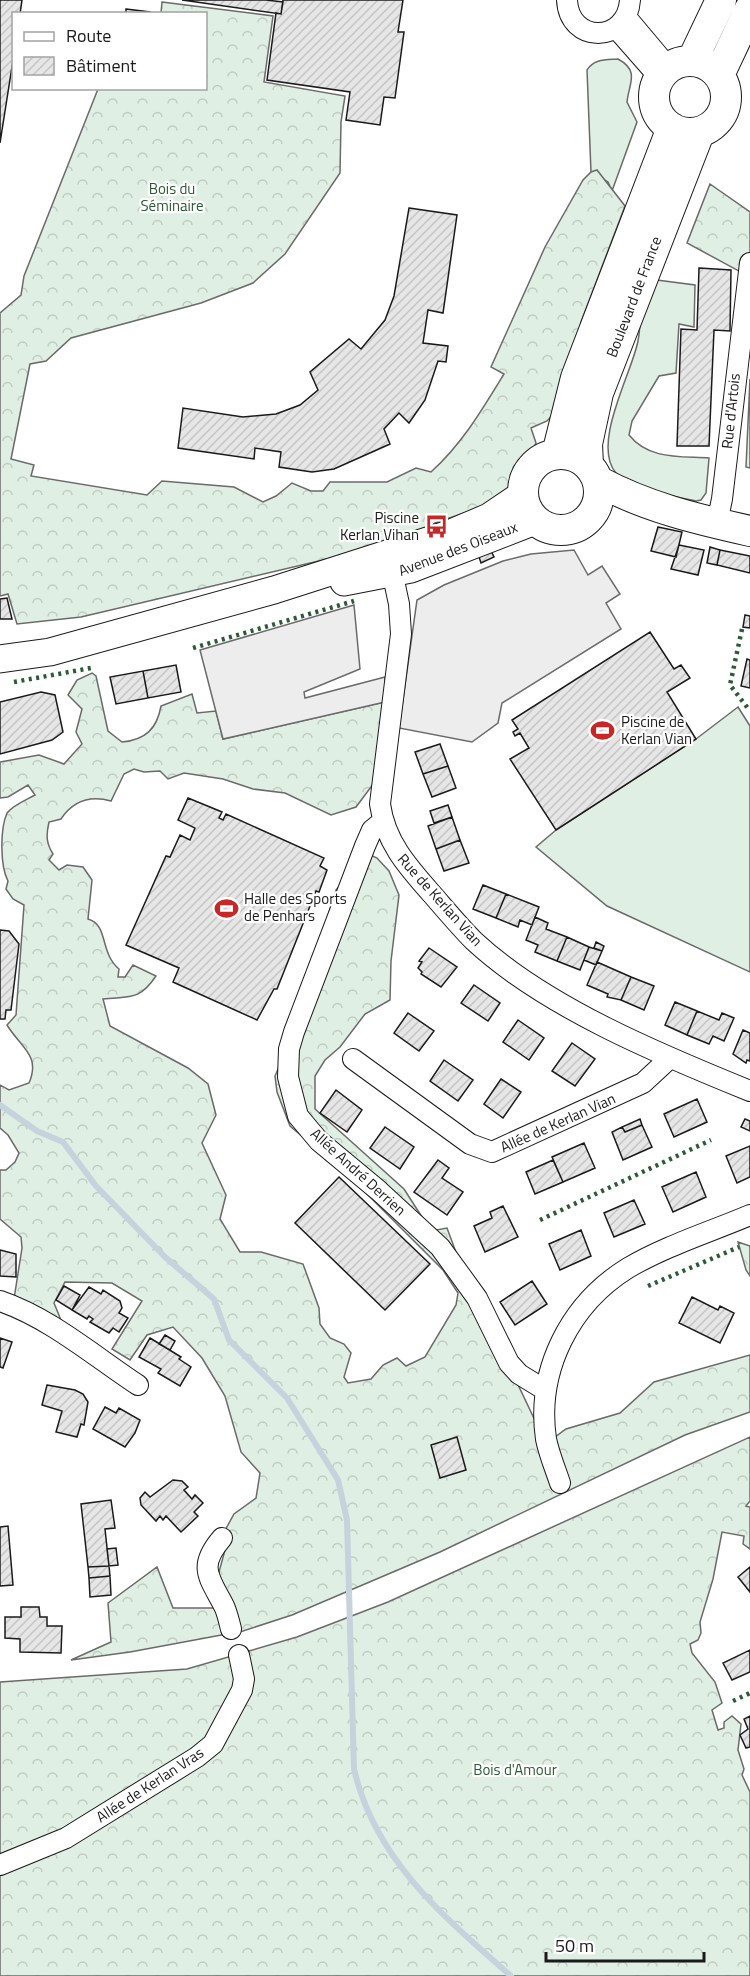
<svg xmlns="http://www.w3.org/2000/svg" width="750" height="1976" font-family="'Titillium Web',sans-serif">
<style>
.grass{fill:#e0efe3;stroke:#6a6a6a;stroke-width:1.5}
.forest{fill:url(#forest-crowns);stroke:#6a6a6a;stroke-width:1.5}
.parking{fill:#ededed;stroke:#6a6a6a;stroke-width:1.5}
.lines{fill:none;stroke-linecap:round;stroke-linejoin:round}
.stream{stroke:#c6d2dc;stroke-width:6}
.building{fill:url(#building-hatch);stroke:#1a1a1a;stroke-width:1.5}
.minor-casing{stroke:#1a1a1a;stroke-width:22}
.secondary-casing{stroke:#1a1a1a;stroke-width:29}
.primary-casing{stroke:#1a1a1a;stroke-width:32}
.minor{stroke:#fff;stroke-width:20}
.secondary{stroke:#fff;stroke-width:27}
.primary{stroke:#fff;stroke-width:30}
.hedge{stroke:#2b5a34;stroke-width:4.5;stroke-dasharray:3 4.5;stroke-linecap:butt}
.labels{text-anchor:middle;stroke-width:4.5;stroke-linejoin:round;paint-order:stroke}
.park-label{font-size:15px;fill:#2b5a34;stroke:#fff}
.street-label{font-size:15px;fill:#1a1a1a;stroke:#fff}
.poi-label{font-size:15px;fill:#1a1a1a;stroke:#fff;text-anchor:start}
</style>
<defs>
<pattern id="forest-crowns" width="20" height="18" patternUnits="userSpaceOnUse" patternTransform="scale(1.5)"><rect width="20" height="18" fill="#e0efe3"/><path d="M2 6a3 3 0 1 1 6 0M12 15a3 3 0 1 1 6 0" fill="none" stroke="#c0ccc2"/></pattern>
<pattern id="building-hatch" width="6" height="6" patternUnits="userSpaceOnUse" patternTransform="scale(1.5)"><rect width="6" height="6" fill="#e6e6e6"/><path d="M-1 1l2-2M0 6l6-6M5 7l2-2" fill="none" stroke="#c5c5c5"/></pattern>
</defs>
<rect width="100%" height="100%" fill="#fff"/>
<!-- grass -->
<path class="grass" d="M618,59C640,71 629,83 627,102L637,122L612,191L608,182L591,172L587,70C594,59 605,60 618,59Z
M649,279L695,285L694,327L679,324L676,373L659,376L632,421L629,435C649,460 680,456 709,458L706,493L701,500L696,501C672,495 633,492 616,473C591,444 632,373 638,341C642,319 639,299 649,279Z
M738,707L750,726V972L607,906L536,847L556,830L696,739Z"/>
<!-- forest -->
<path class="forest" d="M162,2L273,16L264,82L345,96L341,122L340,173L285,254L253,283L201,303L71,338L46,361L30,364L11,459L34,465L31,476L147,495L162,481L234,487L263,502L276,496L292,483L311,491H323L330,482H387L416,468L431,472C462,444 482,410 504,374L491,367L545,247L583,180L591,172L597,170L625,206L581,322L575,358L560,407L547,421L531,428L536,443L513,492L493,503L435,523L419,534L361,551L81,617L17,624L8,594L0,596V313L21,295L24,276L98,89L206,88V14L161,13Z
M710,184L750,212V277L687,243Z
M750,379V468L746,467Z
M92,673L96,676L108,731L122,742C145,740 157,729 161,706L192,694L197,713L216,711L223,739L385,702L374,783L356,807L331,815L285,793L253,789L223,779L184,773L168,779L160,771L144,772L134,769L124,774L111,801C89,795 73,801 61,819L49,822C46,835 46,843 53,854L49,860L59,870L67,865L83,867L92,880L88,919C109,925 99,952 119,969L118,977H125L133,965L156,976C139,1001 130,996 103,999L110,1026L188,1068L208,1084L216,1115L202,1143L226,1195L220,1219L240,1252H261L303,1264L319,1308L320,1324L330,1338L344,1344L351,1353L344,1377L348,1383L371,1379L383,1365L397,1358L406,1366L425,1357L456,1305L458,1293L443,1270L347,1174L290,1126L277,1092L275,1076L284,1055L336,890L366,853L377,858L389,871L399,895L391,961L390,1000L365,1014L340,1047L325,1060L315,1076V1109L404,1189L431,1231L447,1228L460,1263L540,1431L544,1445L566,1429L620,1413L654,1382L750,1355V1412L685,1435L440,1552L292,1615L243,1631L130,1652L71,1660L111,1642L108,1603L157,1567L173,1608H216L217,1579L227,1543L223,1534L234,1514L256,1498L260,1473L241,1452L225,1396L202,1358L173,1327L147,1335L130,1360L112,1349L142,1301L112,1283L65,1282L54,1303L63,1325L14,1299L22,1248L21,1237L0,1219V1170H6L15,1162L19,1153L8,1135L0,1128V1085L9,1090L29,1083C41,1055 21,1048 7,1025L16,1015L24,905L13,899L6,889L8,881C0,866 0,829 7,813C13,805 26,800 35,795L28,785L8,797L0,798V762L39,755L64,764L82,744L76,732L82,709L68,695L77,680Z
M738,1242L750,1246V1276L746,1270Z
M750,1437V1501L746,1506L750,1507V1549L743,1544L744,1536L722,1532L713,1579L700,1622L701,1633L698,1640L690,1644L692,1653L715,1682L722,1703L712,1710L718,1730L724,1728V1722L732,1716L741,1724L738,1750L744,1769L742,1775L750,1792V1976H0V1682L187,1669L297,1637L388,1602Z"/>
<!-- parking -->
<path class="parking" d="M574,550L588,575L602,566L620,594L606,603L621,629L502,703L498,723L472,742L399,728L417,600L444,585L503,561L531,554Z
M354,605L360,669L304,692L305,698L385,677V702L223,739L200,650Z"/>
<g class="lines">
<!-- stream -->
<path class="stream" d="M0,1105L37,1131L63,1142L96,1186L165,1257L214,1299L229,1340L287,1398L338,1480L347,1520L354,1769C375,1860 444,1917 511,1976"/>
</g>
<!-- building -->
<path class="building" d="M0,0H22L20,14H14V54L0,143Z
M182,0H266L283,2L281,14Z
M283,0H403L398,32H404L395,98L384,97L380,125L346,120L350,92L267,80L276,13L281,14Z
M126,9L150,12V14H126Z
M409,208L457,215L443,313L428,310L423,343L448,346L446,362L438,361L425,400L409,423L399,413L384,429L390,444L334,469L312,472L279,467L281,452L255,448L254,459L178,448L183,408L243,417L276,414L300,405L318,390L310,372L349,339L361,349L385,320L394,296Z
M699,268L731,270L730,331L714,330L709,446H677L681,329L697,330Z
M658,527L682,532L676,557L651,551Z
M679,545L704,550L698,575L671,569Z
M710,547L720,550L717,565L707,563Z
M720,550L750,556V573L717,565Z
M491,551L494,557L481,563L479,557Z
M7,598L12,619H0V599Z
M745,615L750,616V628L743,627Z
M650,632L674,669L681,665L690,678L667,692L696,739L556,830L510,759L529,748L520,733L515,736L513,732L518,729L512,720Z
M747,659L750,660V688L741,686Z
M176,665L181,692L148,698L143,671Z
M143,671L148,698L116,704L110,677Z
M41,692L55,695L63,732L52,740L0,754V702Z
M440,744L448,766L423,774L415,752Z
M448,766L456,788L432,797L423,774Z
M188,798L222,812L219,818L223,820L226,814L324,858L320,866L327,870L319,892L316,891L277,989H274L257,1020L173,982L179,968L126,945L166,856L170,857L180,835L190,840L195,828L178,820Z
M448,805L452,817L434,823L430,811Z
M452,817L460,840L436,849L428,826Z
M460,840L469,863L444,871L436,849Z
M483,885L506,894L496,918L473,909Z
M506,894L539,907L532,925L520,920L518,927L496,918Z
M535,917L548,923L546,929L567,937L557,961L535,952L538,945L526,940Z
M0,930L9,931L19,944L11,1010H6L5,1019H0Z
M567,937L589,947L580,970L557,961Z
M596,942L604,946L602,951L594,948Z
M589,947L602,951L596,965L584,960Z
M429,948L457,967L441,987L421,974L422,972L418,968L422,962L419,961Z
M597,962L631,977L621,1000L607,997L608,994L587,985Z
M631,977L654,986L644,1010L621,1000Z
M474,985L500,1003L488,1021L461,1003Z
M675,1002L697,1011L687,1035L665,1025Z
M697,1011L719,1020L722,1013L734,1018L724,1041L713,1036L709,1044L687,1035Z
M408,1013L434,1031L419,1051L394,1033Z
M518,1020L544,1038L529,1060L503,1042Z
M743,1030L750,1033V1061L747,1060L746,1063L733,1054Z
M572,1043L595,1059L575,1086L552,1071Z
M444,1060L473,1080L458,1101L430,1081Z
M501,1079L521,1092L503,1118L484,1104Z
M336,1090L362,1110L347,1132L320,1113Z
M697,1099L707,1122L674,1137L664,1114Z
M640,1119L642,1125L625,1132L622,1127Z
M745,1119L750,1121V1131L741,1127Z
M642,1125L652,1147L623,1160L612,1132L622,1127L625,1132Z
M385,1127L414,1147L400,1169L370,1148Z
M584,1143L595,1168L563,1182L552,1157Z
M750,1146V1177L737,1183L726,1156Z
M438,1160L449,1168L442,1178L463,1192L447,1215L414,1192Z
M553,1160L563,1182L535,1194L526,1172Z
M696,1172L706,1197L673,1212L662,1187Z
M339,1177L430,1264L385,1310L295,1223Z
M634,1200L645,1224L614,1237L604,1213Z
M503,1206L518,1237L485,1252L474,1226L492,1218L490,1212Z
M581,1230L591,1256L560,1270L549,1244Z
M0,1250L16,1254V1277L0,1276Z
M532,1281L547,1304L515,1325L500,1302Z
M64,1286L80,1295L72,1310L56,1300Z
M89,1287L101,1294L103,1290L120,1301L122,1308L119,1313L128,1318L119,1332L113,1328L109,1333L90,1322L93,1319L89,1316L87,1319L72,1310Z
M692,1297L718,1310L720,1306L734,1313L720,1343L679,1323Z
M165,1335L175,1341L170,1350L159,1344Z
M0,1338L12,1342L3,1368L0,1367Z
M150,1338L181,1357L179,1359L191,1367L180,1386L158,1373L161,1369L139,1357Z
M47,1385L75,1390L83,1394L88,1402L84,1425L81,1424L77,1437L56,1432L62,1411L42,1405Z
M105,1407L116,1413L119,1408L140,1420L135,1433L125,1447L93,1429Z
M457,1437L466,1470L440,1478L431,1445Z
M173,1480L182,1481L188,1487L184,1490L192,1499L195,1495L203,1503L194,1512L198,1516L181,1532L166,1516L163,1520L160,1516L156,1521L141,1505L140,1498L145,1492L150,1497Z
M111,1500L115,1528L105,1529L109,1566L88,1567L81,1504Z
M8,1526L13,1585L0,1586V1527Z
M116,1548L118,1565L109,1566L107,1549Z
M109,1566L110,1576L89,1578L88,1567Z
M750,1567V1592L738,1577Z
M110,1576L111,1595L90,1597L89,1578Z
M21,1607H39L40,1617H47V1626H62L61,1653L20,1652V1639L5,1638V1617H21Z
M750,1650V1672L732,1680L723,1663Z
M750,1716V1747L746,1748L740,1735L748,1729L744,1719Z"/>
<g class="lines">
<defs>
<path id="minor" d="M567,0C569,44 627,44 630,0
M626,17L668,67
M616,28L659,77
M717,523L722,499L750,263
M390,562L399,604L401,634L380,804C385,841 407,866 431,893C445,909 459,926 474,941C545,1007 661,1055 750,1091
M383,821L372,830L365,846L294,1032L289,1049L288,1077L298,1116L319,1141L378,1190L440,1247L477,1298L509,1363L519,1374L545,1390
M353,1059L470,1144L492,1152L643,1083L670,1058
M0,1301C50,1318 94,1356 138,1385
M560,1483C555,1468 549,1454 546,1439C536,1370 570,1304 628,1268C665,1246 710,1232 750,1215
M222,1538C197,1567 209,1577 224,1606C227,1612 229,1621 231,1629
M0,1865L66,1838L197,1757L213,1744L242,1690L244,1679L239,1655"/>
<path id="secondary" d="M344,582L411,569L535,521
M0,659L50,652L274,590L449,534L489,517L523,494"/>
<path id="primary" d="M654 97a36 36 0 1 1 72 0a36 36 0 1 1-72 0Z
M692,61L721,0
M719,75L750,9
M523 492a38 38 0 1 1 76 0a38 38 0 1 1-76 0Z
M557,454L576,378L672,128
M588,465L587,444L598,393L699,133
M598,481C646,507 696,519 750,531"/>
</defs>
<!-- minor casing -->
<use href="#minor" class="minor-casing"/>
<!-- secondary casing -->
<use href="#secondary" class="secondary-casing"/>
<!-- primary casing -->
<use href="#primary" class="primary-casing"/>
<!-- minor -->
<use href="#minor" class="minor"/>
<!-- secondary -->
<use href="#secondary" class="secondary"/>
<!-- primary -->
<use href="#primary" class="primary"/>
<!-- hedge -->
<path class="hedge" d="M742,629L730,685L750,711
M193,648L354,601
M14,682L91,668
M540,1220L711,1140
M648,1286L739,1247
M733,1701L750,1693"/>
</g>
<!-- icons -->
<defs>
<symbol id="bus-bare" viewBox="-9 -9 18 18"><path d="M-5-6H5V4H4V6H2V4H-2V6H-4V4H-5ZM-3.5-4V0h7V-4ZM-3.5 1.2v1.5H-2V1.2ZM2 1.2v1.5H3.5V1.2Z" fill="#c62828" stroke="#fff" stroke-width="2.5" paint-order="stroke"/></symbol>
<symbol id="stadium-bare" viewBox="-9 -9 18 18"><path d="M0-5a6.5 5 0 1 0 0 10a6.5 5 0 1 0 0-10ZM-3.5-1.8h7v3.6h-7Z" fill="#c62828" stroke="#fff" stroke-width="2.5" paint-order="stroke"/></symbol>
</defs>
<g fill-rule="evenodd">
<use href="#bus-bare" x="420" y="510" width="33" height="33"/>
<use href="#stadium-bare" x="586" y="714" width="33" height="33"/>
<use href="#stadium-bare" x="210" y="892" width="33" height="33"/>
</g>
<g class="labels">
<!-- park labels -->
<g class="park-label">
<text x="172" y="194">Bois du<tspan x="172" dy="17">Séminaire</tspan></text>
<text x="515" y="1775">Bois d'Amour</text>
</g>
<!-- street labels -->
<g class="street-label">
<text transform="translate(634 297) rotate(-69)" y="5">Boulevard de France</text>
<text transform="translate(731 411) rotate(-84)" y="5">Rue d'Artois</text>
<text transform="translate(458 549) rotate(-21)" y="5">Avenue des Oiseaux</text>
<text transform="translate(440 900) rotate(48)" y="5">Rue de Kerlan Vian</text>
<text transform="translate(558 1123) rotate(-24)" y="5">Allée de Kerlan Vian</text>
<text transform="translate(358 1172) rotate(42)" y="5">Allée André Derrien</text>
<text transform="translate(150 1785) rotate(-33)" y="5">Allée de Kerlan Vras</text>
</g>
<!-- poi labels -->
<g class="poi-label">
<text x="419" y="523" text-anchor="end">Piscine<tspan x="419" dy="17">Kerlan Vihan</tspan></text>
<text x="621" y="727">Piscine de<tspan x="621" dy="17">Kerlan Vian</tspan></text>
<text x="244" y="904">Halle des Sports<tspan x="244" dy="17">de Penhars</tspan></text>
</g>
</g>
<!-- legend -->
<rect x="12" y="12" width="195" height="78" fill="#ffffff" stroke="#a3a3a3" stroke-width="1.5"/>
<rect x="24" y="32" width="30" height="9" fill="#ffffff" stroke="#a3a3a3" stroke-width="1.5"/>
<text x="66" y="42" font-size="18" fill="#1a1a1a">Route</text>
<rect x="24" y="57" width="30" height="18" fill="url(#building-hatch)" stroke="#a3a3a3" stroke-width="1.5"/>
<text x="66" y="72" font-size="18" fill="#1a1a1a">Bâtiment</text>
<!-- scale -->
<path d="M546 1952v9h158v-9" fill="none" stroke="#1a1a1a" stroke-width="3"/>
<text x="555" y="1952" font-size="18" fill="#1a1a1a" stroke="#ffffff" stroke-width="4.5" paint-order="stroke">50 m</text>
</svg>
